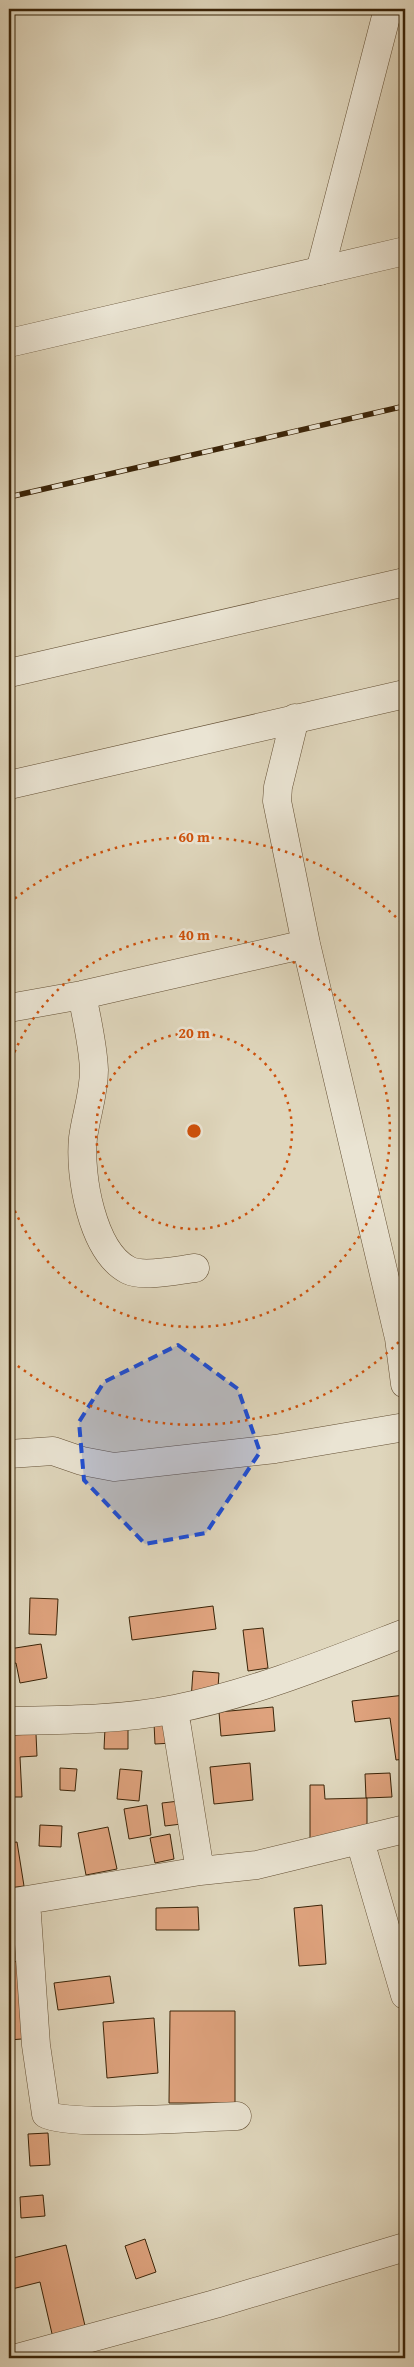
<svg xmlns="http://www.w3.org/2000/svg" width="414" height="2367" font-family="'Gentium Book Plus',serif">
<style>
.building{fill:#dea27d;stroke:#3b2408}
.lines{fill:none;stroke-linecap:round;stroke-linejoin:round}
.minor-casing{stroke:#645035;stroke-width:29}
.tertiary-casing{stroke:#645035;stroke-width:29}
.minor{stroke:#eae4d3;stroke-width:28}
.tertiary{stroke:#eae4d3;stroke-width:28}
.rail-casing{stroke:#3b2408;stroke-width:5.5}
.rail{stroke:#eae4d3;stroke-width:4;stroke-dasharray:11;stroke-linecap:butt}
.marked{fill:#1d4ed8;fill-opacity:0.2;stroke:#1d4ed8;stroke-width:4;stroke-dasharray:10 6;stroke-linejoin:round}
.ring{fill:none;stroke:#ce510b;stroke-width:2.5;stroke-dasharray:2.5 5}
.centre{fill:#ce510b;stroke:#eae4d3;stroke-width:2.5}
.ring-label{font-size:15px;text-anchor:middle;font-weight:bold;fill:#ce510b;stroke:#eae4d3;stroke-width:5;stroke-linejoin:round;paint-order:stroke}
</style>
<rect width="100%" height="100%" fill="#dfd6bc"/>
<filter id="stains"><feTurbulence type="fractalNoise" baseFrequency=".004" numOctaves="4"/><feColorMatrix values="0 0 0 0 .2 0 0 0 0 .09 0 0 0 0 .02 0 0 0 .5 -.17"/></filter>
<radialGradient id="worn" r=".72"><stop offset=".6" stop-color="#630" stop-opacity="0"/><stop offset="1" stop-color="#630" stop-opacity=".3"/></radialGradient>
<!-- building -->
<path class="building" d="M30,1598L58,1599L56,1635L29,1634Z
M213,1606L216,1629L132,1640L129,1617Z
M9,1618H12L13,1639H9Z
M263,1628L268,1668L248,1671L243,1630Z
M41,1644L47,1678L20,1683L16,1663L9,1664V1649Z
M193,1671L219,1673L217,1702L191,1700Z
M405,1695V1759L396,1760L390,1718L355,1722L352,1701Z
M273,1707L275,1731L221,1736L219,1712Z
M190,1721L192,1742L155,1744L154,1723Z
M105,1728L128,1729V1749H104Z
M36,1734L37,1756L20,1757L22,1797H9V1735Z
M250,1763L253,1800L214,1804L210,1767Z
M60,1768L77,1769L75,1791L60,1790Z
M120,1769L142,1771L139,1801L117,1799Z
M390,1773L392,1797L366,1798L365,1774Z
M310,1785H324L325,1799L367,1798V1837L310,1838Z
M188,1800L190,1823L165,1826L162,1803Z
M147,1805L151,1835L129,1839L124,1809Z
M40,1825L62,1826L61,1847L39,1846Z
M108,1827L117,1869L86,1875L78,1833Z
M170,1834L174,1859L155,1863L150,1838Z
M17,1842L24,1886L9,1888V1843Z
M322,1905L326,1964L299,1966L294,1908Z
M198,1907L199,1930H156V1908Z
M29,1961L34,2038L9,2040V1962Z
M110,1976L114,2003L58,2010L54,1983Z
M170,2011H235V2103H169Z
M154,2018L158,2073L107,2078L103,2022Z
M48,2133L50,2165L30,2166L28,2134Z
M43,2195L45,2216L21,2218L20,2197Z
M145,2239L156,2272L136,2279L125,2246Z
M66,2245L86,2330L53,2338L40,2282L12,2289L9,2275V2259Z"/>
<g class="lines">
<defs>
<path id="minor" d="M320,271L388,9
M295,718L278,787L277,801L306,944L399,1338L405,1384
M9,785L405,694
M82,995C87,1020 93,1045 94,1070C94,1094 86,1115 83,1138C79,1175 92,1251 128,1270C143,1278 178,1270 195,1268
M9,1008L82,995L306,944
M9,1454L53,1451L82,1461L114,1467L275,1449L405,1427
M174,1709L200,1871
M9,1721C64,1720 121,1720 175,1709C254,1693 330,1662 405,1633
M360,1841L405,1995
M26,1901L36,2045L46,2114C67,2127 203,2117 237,2116
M9,1903L200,1871L257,1865L405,1829
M17,2358L215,2304L405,2247"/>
<path id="tertiary" d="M9,343L405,251
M9,673L405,582"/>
</defs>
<!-- minor casing -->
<use href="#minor" class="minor-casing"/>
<!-- tertiary casing -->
<use href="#tertiary" class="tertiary-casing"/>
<!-- minor -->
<use href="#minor" class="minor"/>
<!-- tertiary -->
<use href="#tertiary" class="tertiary"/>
<defs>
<path id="rail" d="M9,497L405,406"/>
</defs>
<!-- rail casing -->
<use href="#rail" class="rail-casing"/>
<!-- rail -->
<use href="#rail" class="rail"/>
</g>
<!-- marked area -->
<path class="marked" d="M178,1345L238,1389L260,1452L206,1533L145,1544L84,1480L79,1422L104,1382Z"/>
<!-- distance rings -->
<g class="ring">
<circle cx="194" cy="1131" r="98"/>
<path d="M9 1066A196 196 0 1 1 9 1196"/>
<path d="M404 1337A294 294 0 0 1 9 1359M9 903A294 294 0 0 1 404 925"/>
</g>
<circle cx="194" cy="1131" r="8" class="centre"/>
<g class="ring-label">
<text x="194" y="842">60 m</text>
<text x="194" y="940">40 m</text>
<text x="194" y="1038">20 m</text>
</g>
<!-- margin -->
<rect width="414" height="2367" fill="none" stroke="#dfd6bc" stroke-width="30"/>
<rect x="10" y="10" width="394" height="2347" fill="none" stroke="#3b2408" stroke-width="2.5"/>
<rect x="15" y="15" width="384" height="2337" fill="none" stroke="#3b2408"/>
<rect width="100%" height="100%" filter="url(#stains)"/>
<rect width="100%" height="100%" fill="url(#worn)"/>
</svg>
